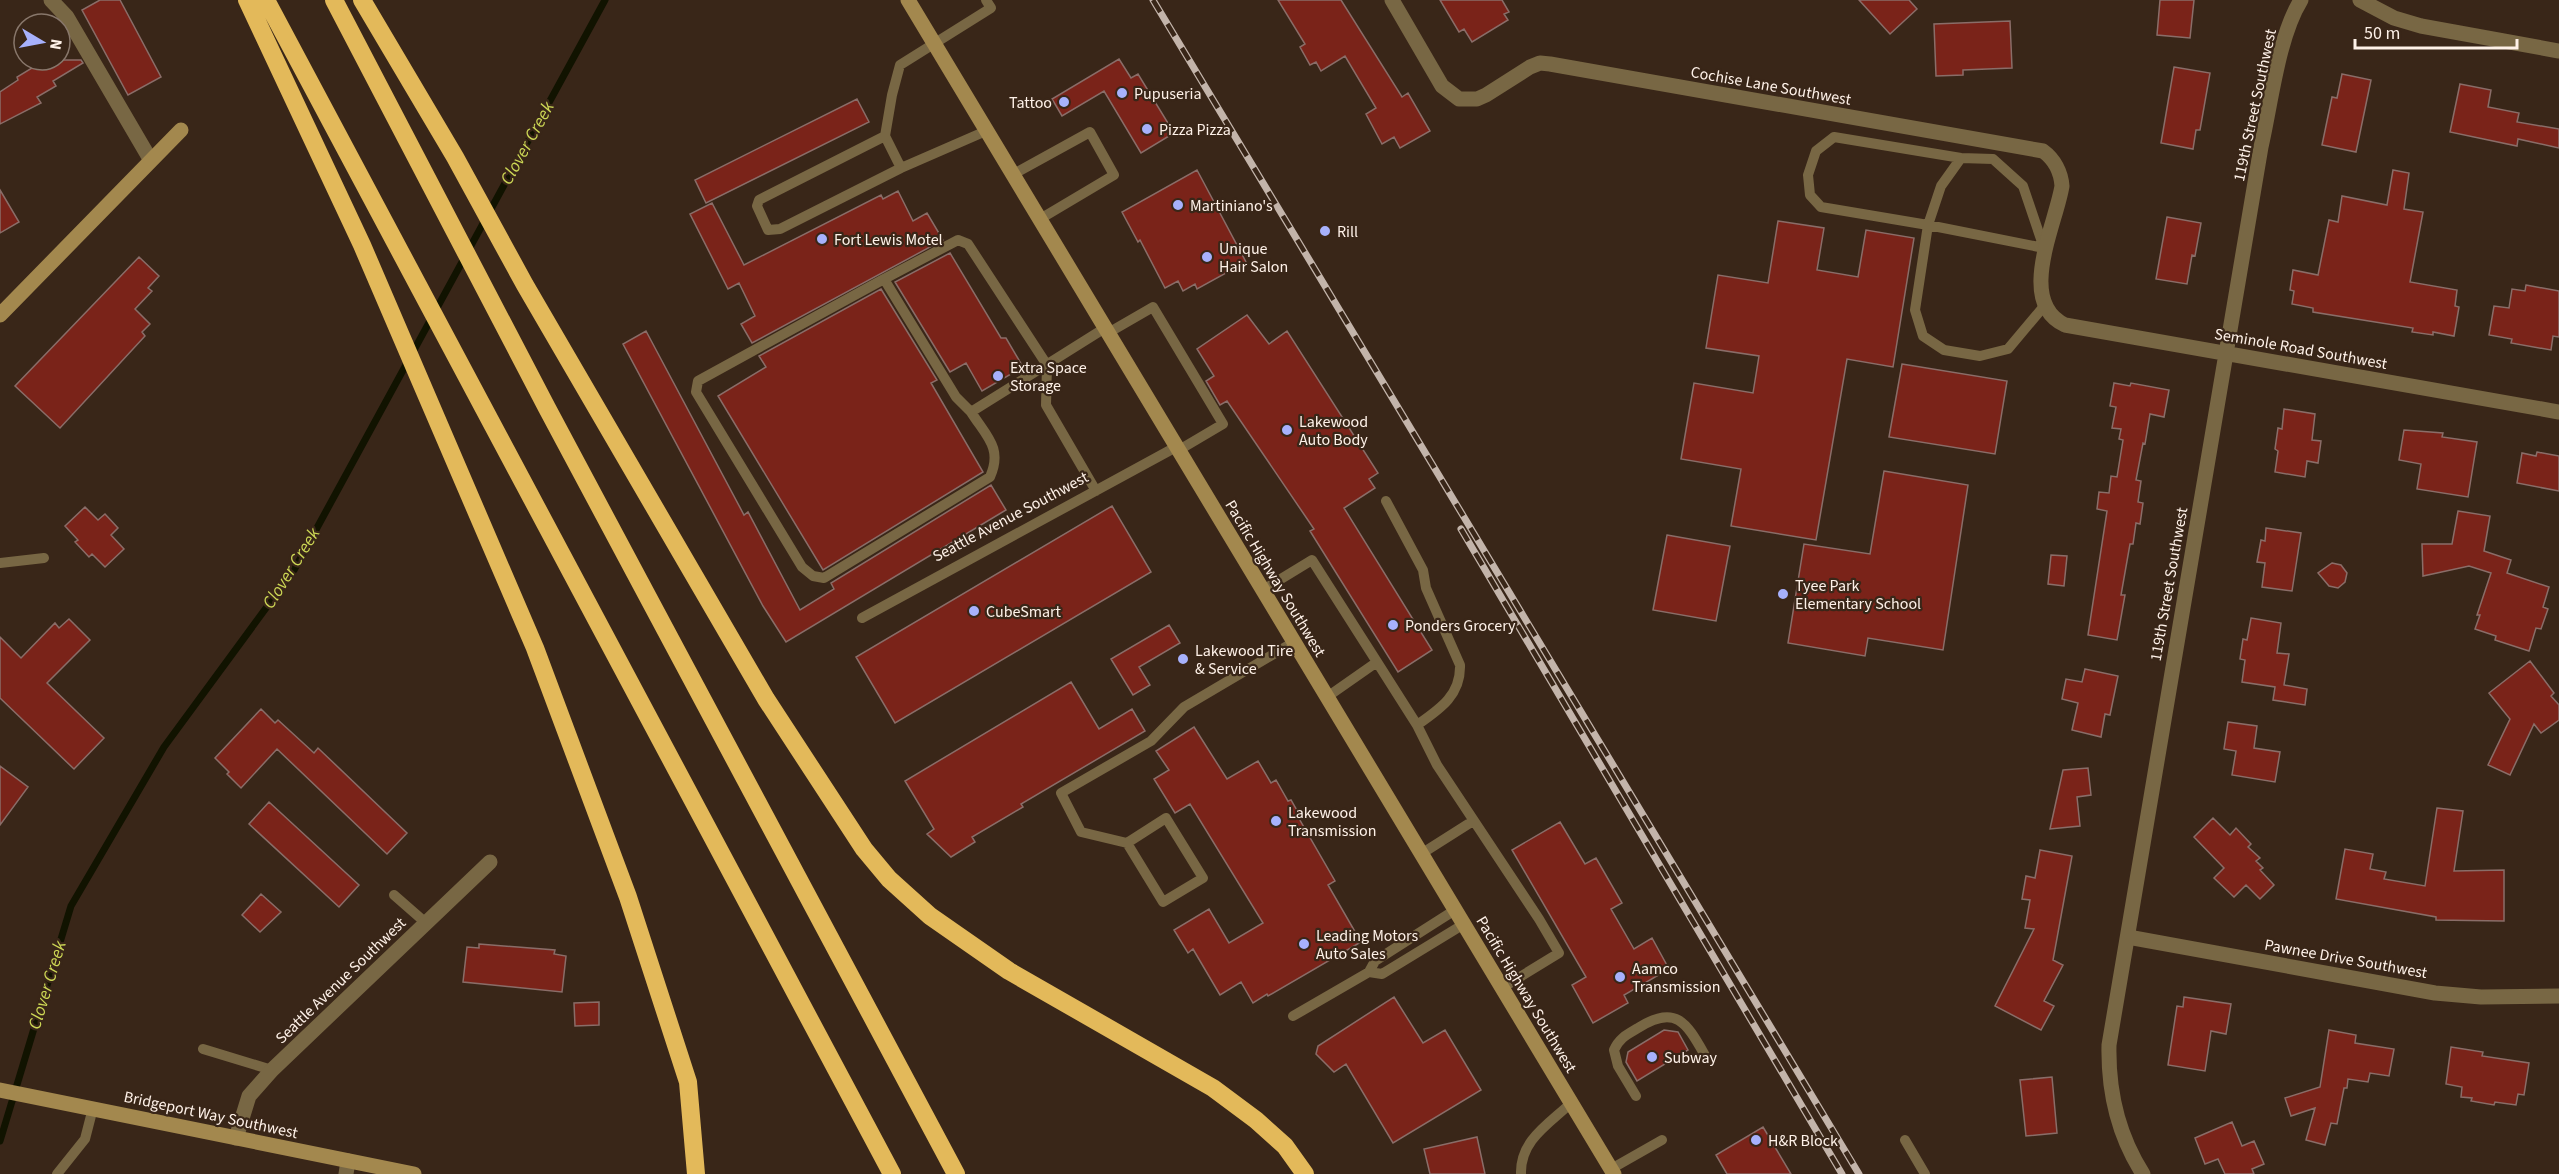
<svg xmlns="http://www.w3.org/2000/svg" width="2559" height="1174" font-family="'Source Sans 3',sans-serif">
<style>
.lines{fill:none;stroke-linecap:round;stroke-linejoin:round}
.stream{stroke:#111300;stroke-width:7}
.building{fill:#7a2319;stroke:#8a6d68;stroke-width:1.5}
.lane{stroke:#786744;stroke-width:10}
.street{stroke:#786744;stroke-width:15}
.secondary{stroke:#a3884e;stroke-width:15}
.highway{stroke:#e3b95a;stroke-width:18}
.rail-casing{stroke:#c3b4aa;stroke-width:7}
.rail{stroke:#392618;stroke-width:4.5;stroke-dasharray:14;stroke-linecap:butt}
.poi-dot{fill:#a7b1fc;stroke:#392618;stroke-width:2}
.labels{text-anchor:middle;stroke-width:4.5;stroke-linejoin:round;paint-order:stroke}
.street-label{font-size:16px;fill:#fef1e8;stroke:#392618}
.poi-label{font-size:16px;fill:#fef1e8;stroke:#392618;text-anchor:start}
.water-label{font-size:18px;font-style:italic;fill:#cdd755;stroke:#392618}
</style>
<rect width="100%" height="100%" fill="#392618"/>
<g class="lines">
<!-- stream -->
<path class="stream" d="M0,1141L71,906L164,747L294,570L605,0"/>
</g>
<!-- building -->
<path class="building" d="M100,0H120L161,77L128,95L82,10Z
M1278,0H1341L1402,97L1408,93L1430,131L1400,148L1394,137L1382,144L1366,114L1376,108L1345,56L1321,71L1316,62L1310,65L1300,47L1305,44Z
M1440,0H1502L1509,12L1504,14L1508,20L1472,42L1464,29L1459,32Z
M1859,0H1909L1917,9L1890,34Z
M2160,0H2194L2190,38L2157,35Z
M2010,21L2012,68L1963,70V75L1936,76L1934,24Z
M1119,59L1131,78L1138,74L1174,133L1141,153L1104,91L1062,116L1052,99Z
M45,60H81L83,63L53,81L56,86L37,97L41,103L0,124V92L18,80L17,77Z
M2174,67L2210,73L2200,130H2196L2193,149L2161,143Z
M2342,74L2371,80L2356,152L2322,145L2332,97L2337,98Z
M2460,84L2491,90L2488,107L2519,113L2517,122L2559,129V148L2518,139L2517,146L2450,132Z
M857,99L869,122L706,203L695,180Z
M1197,170L1246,262L1197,289L1195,284L1183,291L1178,281L1165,288L1140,240L1138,242L1122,212Z
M2393,170L2409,173L2404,209L2423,212L2410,282L2457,290L2455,306L2459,307L2454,336L2433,332V335L2412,332L2413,328L2313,312V308L2292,304L2294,291L2290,290L2293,270L2318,275L2329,220L2338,222L2342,196L2387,205Z
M0,190L19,222L0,233Z
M898,191L913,221L927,213L943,240L752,343L741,324L755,316L739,283L728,289L690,214L712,203L744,265L881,195L883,199Z
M2167,217L2201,223L2195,256L2192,255L2187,284L2156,279Z
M1778,221L1824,228L1817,270L1858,277L1866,230L1914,238L1893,367L1847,359L1816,540L1731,526L1741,469L1681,459L1694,383L1753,393L1759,356L1706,348L1718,275L1768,283Z
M950,253L1001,338H1006L1023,367L982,391L966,363L950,372L895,282Z
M139,257L159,276L148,288L152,291L135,309L150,324L142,332L145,336L60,428L15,386Z
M2526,285L2559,291V337L2553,336L2551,350L2511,343L2512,339L2489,335L2494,306L2509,308L2512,289L2525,291Z
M881,289L937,380L931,383L983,472L823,570L718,396L766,367L759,356Z
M1247,315L1269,344L1287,331L1378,473L1369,479L1375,488L1344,508L1432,650L1398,672L1310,531L1314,529L1227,401L1220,405L1206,381L1214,376L1197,349Z
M646,331L744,515L748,512L800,610L834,589L831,583L991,485L1006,510L786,642L763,606L623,344Z
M1902,364L2007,381L1995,454L1889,437Z
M2114,383L2130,386L2131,383L2169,390L2164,417L2150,414L2145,444L2143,443L2136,480L2141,481L2138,502L2143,503L2140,524L2136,523L2133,544H2130L2121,595H2125L2117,640L2088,635L2107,511L2097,509L2099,492L2109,493L2111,476L2117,477L2123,440L2119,439L2121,429L2112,428L2116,407L2110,406Z
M2284,409L2315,414L2312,440L2321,441L2318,463L2307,461L2305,477L2275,472L2278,451L2275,449L2278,428L2282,429Z
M2404,430L2443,433L2442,437L2477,442L2468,497L2417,489L2421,464L2399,460Z
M2537,452L2559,456V491L2517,483L2522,453L2536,456Z
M1884,471L1968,485L1943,650L1868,638L1865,656L1788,643L1804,544L1870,554Z
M1112,506L1151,572L895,723L856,657Z
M85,507L98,520L105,514L118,528L111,535L124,549L105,567L92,554L89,557L75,542L78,540L65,526Z
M2458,511L2490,516L2484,551L2511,560L2507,573L2549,587L2543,607L2548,609L2541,629L2536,628L2529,651L2495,640L2496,636L2475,629L2480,615H2477L2491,573L2469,566L2423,576L2422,544H2452Z
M2266,528L2301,533L2292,591L2262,587L2265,563L2257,562L2261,540L2265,541Z
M1667,535L1730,546L1716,621L1653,610Z
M2051,555L2067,556L2064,586L2048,584Z
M2332,563L2341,565L2347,573L2345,582L2338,588L2329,586L2318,573Z
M2251,618L2281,623L2277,653L2289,654L2284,685L2307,689L2305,705L2273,700L2275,687L2242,682L2245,660L2240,659L2243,639L2247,640Z
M69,619L90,640L47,683L104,738L74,769L0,698V637L21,658L55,623L59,628Z
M1169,625L1180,643L1139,667L1150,685L1133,695L1111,659Z
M2530,661L2554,693L2551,696L2559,705V720L2541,733L2534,724L2510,775L2488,765L2510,719L2489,693Z
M2085,669L2118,676L2110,715L2105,714L2101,737L2072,730L2078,703L2062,699L2066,679L2082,682Z
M1071,682L1099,729L1132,709L1145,731L1021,804L1023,807L972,837L975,842L951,857L927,834L934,829L905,781Z
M261,709L275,723L278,720L314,753L318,748L407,833L387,854L277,749L241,788L227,774L229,772L215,758Z
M2228,722L2257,726L2254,748L2280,752L2275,782L2232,775L2236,751L2224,749Z
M1194,727L1227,779L1258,761L1271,783L1276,780L1288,801L1291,800L1299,814L1297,815L1335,881L1328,885L1361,942L1268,996L1267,994L1253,1003L1241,982L1220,995L1193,949L1188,953L1174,930L1209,909L1229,943L1263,923L1190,804L1175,813L1154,779L1169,770L1156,751Z
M0,766L28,787L0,825Z
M2088,768L2091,795L2077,797L2080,826L2050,829L2063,770Z
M269,802L359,885L339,907L249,824Z
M2437,808L2463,811L2454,871L2504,870V921L2436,920V917L2336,899L2345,849L2373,854L2370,869L2386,872L2384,879L2425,886Z
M2213,818L2230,835L2236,828L2251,844L2248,847L2260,858L2256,861L2263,868L2260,870L2274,885L2260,899L2246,885L2234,897L2214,878L2224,868L2194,837Z
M1560,822L1585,864L1596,858L1622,903L1611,909L1634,949L1652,938L1669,969L1624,995L1628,1003L1593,1023L1572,985L1586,977L1512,850Z
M2040,850L2072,856L2053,960L2063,965L2044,1001L2054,1006L2041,1030L1995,1006L2034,929L2025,928L2030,900L2022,899L2026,876L2035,878Z
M261,894L281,912L260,932L242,915Z
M479,944L555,950L554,954L566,956L562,992L463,982L467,947L479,948Z
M1394,997L1423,1043L1445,1030L1481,1090L1393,1143L1346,1064L1334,1072L1316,1054L1318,1046Z
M2184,997L2231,1004L2226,1034L2211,1031L2205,1071L2168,1065L2177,1006L2183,1007Z
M599,1002V1025L575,1026L574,1003Z
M1664,1030L1678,1032L1688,1050L1637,1081L1626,1062L1628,1052Z
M2329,1030L2356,1035L2355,1043L2394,1049L2389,1076L2370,1073L2368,1082L2348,1079L2347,1088H2344L2337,1124L2331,1123L2325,1145L2306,1140L2315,1108L2291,1116L2285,1098L2320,1087Z
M2451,1047L2483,1052L2482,1056L2529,1063L2524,1095L2518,1094L2516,1105L2495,1102L2494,1105L2471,1101L2472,1098L2461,1097L2462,1087L2446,1084Z
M2052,1077L2057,1133L2026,1136L2020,1080Z
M2232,1122L2242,1146L2254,1141L2264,1164L2252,1169L2254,1174H2225L2218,1159L2205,1164L2195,1138Z
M1763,1127L1791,1174H1727L1716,1155Z
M1477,1137L1485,1174H1430L1424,1149Z"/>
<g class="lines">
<!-- lane -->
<path class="lane" d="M986,0L991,8L900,65L892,95L885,136L759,200L757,206L768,230L780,229L901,168L986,131
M885,136L901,168
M1961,158L1941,186L1928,225L2044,248
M1012,175L1090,132L1114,175L1040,219
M2044,248L2023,186L1993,159L1961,158L1834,137L1816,151L1808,175L1810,195L1821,207L1928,225L1915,310L1923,336L1944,350L1980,356L2008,349L2045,305
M884,279L958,240L968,244L1047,365L1046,405L1096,491
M1108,333L1153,307L1223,424L1179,450
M971,412C986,436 1003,448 990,477L824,578L813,576L802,567L696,392L698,381L884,279L956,397L971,412L1105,328
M1386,501L1423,570L1426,588L1460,665C1461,695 1440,709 1417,725
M0,563L44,558
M1263,590L1312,560L1377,662L1327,697
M862,618L1176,447
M1377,662L1417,725L1437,765L1539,919L1559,953L1502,988
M1127,843L1166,818L1203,878L1163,902L1127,843L1081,832L1061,793L1151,741L1184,707L1294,642
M1421,854L1473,821
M394,895L426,923
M1369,972L1382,974L1464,924
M1293,1016L1369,972L1375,961L1455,910
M203,1049L272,1070
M1636,1096L1618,1066L1614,1050C1619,1038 1628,1034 1638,1028C1677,1003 1687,1024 1706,1057
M1905,1140L1925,1174
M1611,1169L1662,1140
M57,1174L85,1139L93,1108
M1521,1174C1520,1140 1549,1124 1571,1103"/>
<!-- street -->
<path class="street" d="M51,0L67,17L150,159
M1392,0L1442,86L1459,99H1477L1486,95L1530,67L1540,63L1550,64L2043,151C2054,159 2061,172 2062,186C2056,224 2016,302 2065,325L2559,412
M2360,0L2394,18L2421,26L2559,51
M2128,937L2435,993L2481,997L2559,996
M236,1138L249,1096L272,1070L490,862
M346,1174L348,1161
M2143,1174C2118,1135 2108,1091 2109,1045L2261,147C2271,104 2278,37 2301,0"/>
<!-- secondary -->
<path class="secondary" d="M908,0L1614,1174
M0,315L181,130
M0,1090L414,1174"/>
<!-- highway -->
<path class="highway" d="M247,0L362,245L535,648L628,897L688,1082L696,1174
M266,0L892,1174
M334,0L547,408L956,1174
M362,0L455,157L525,285L766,699L864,849L889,879L930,916L1009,971L1213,1088L1256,1120L1285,1146L1305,1174"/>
<defs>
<path id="rail" d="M1153,0L1859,1174
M1461,529L1842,1174"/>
</defs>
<!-- rail casing -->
<use href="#rail" class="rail-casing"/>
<!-- rail -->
<use href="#rail" class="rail"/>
</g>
<!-- markers -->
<g class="poi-dot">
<circle cx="1122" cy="93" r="6"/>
<circle cx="1064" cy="102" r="6"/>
<circle cx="1147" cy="129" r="6"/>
<circle cx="1178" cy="205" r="6"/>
<circle cx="1325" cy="231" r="6"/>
<circle cx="822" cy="239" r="6"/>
<circle cx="1207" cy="257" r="6"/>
<circle cx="998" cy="376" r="6"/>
<circle cx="1287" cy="430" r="6"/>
<circle cx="1783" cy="594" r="6"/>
<circle cx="974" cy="611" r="6"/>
<circle cx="1393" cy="625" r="6"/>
<circle cx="1183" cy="659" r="6"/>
<circle cx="1276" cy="821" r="6"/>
<circle cx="1304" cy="944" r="6"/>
<circle cx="1620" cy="977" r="6"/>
<circle cx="1652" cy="1057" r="6"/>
<circle cx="1756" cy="1140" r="6"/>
</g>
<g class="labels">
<!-- street labels -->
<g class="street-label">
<text transform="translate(1771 85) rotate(10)" y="6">Cochise Lane Southwest</text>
<text transform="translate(2254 105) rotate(-78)" y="6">119th Street Southwest</text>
<text transform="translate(2301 348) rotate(10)" y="6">Seminole Road Southwest</text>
<text transform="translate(1010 516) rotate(-28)" y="6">Seattle Avenue Southwest</text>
<text transform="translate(1276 578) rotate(59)" y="6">Pacific Highway Southwest</text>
<text transform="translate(2168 584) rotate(-80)" y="6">119th Street Southwest</text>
<text transform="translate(2346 958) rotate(10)" y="6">Pawnee Drive Southwest</text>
<text transform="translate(340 980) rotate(-44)" y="6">Seattle Avenue Southwest</text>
<text transform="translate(1527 994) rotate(59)" y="6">Pacific Highway Southwest</text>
<text transform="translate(211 1114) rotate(12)" y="6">Bridgeport Way Southwest</text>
</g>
<!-- poi labels -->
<g class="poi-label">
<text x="1134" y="99">Pupuseria</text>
<text x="1052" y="108" text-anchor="end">Tattoo</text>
<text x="1159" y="135">Pizza Pizza</text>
<text x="1190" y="211">Martiniano's</text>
<text x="1337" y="237">Rill</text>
<text x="834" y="245">Fort Lewis Motel</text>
<text x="1219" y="254">Unique<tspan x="1219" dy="18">Hair Salon</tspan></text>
<text x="1010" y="373">Extra Space<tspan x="1010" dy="18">Storage</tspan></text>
<text x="1299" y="427">Lakewood<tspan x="1299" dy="18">Auto Body</tspan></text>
<text x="1795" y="591">Tyee Park<tspan x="1795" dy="18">Elementary School</tspan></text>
<text x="986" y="617">CubeSmart</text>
<text x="1405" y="631">Ponders Grocery</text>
<text x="1195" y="656">Lakewood Tire<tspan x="1195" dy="18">&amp; Service</tspan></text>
<text x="1288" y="818">Lakewood<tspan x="1288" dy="18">Transmission</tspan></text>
<text x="1316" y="941">Leading Motors<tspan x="1316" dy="18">Auto Sales</tspan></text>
<text x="1632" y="974">Aamco<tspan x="1632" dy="18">Transmission</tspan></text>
<text x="1664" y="1063">Subway</text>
<text x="1768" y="1146">H&amp;R Block</text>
</g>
<!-- water labels -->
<g class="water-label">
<text transform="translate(527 143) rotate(-61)" y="6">Clover Creek</text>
<text transform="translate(291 568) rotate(-58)" y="6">Clover Creek</text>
<text transform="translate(47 985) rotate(-73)" y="6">Clover Creek</text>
</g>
</g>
<!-- north arrow -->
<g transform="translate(42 42) rotate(100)"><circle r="28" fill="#392618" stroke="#88776b" stroke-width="1.5"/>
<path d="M0-4.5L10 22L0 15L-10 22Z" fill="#a7b1fc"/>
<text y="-9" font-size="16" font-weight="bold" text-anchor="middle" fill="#fef1e8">N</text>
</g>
<!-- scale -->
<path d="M2355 39v9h162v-9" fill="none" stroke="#fef1e8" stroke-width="3"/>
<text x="2364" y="39" font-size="18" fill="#fef1e8" stroke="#392618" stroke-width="4.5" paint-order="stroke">50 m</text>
</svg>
